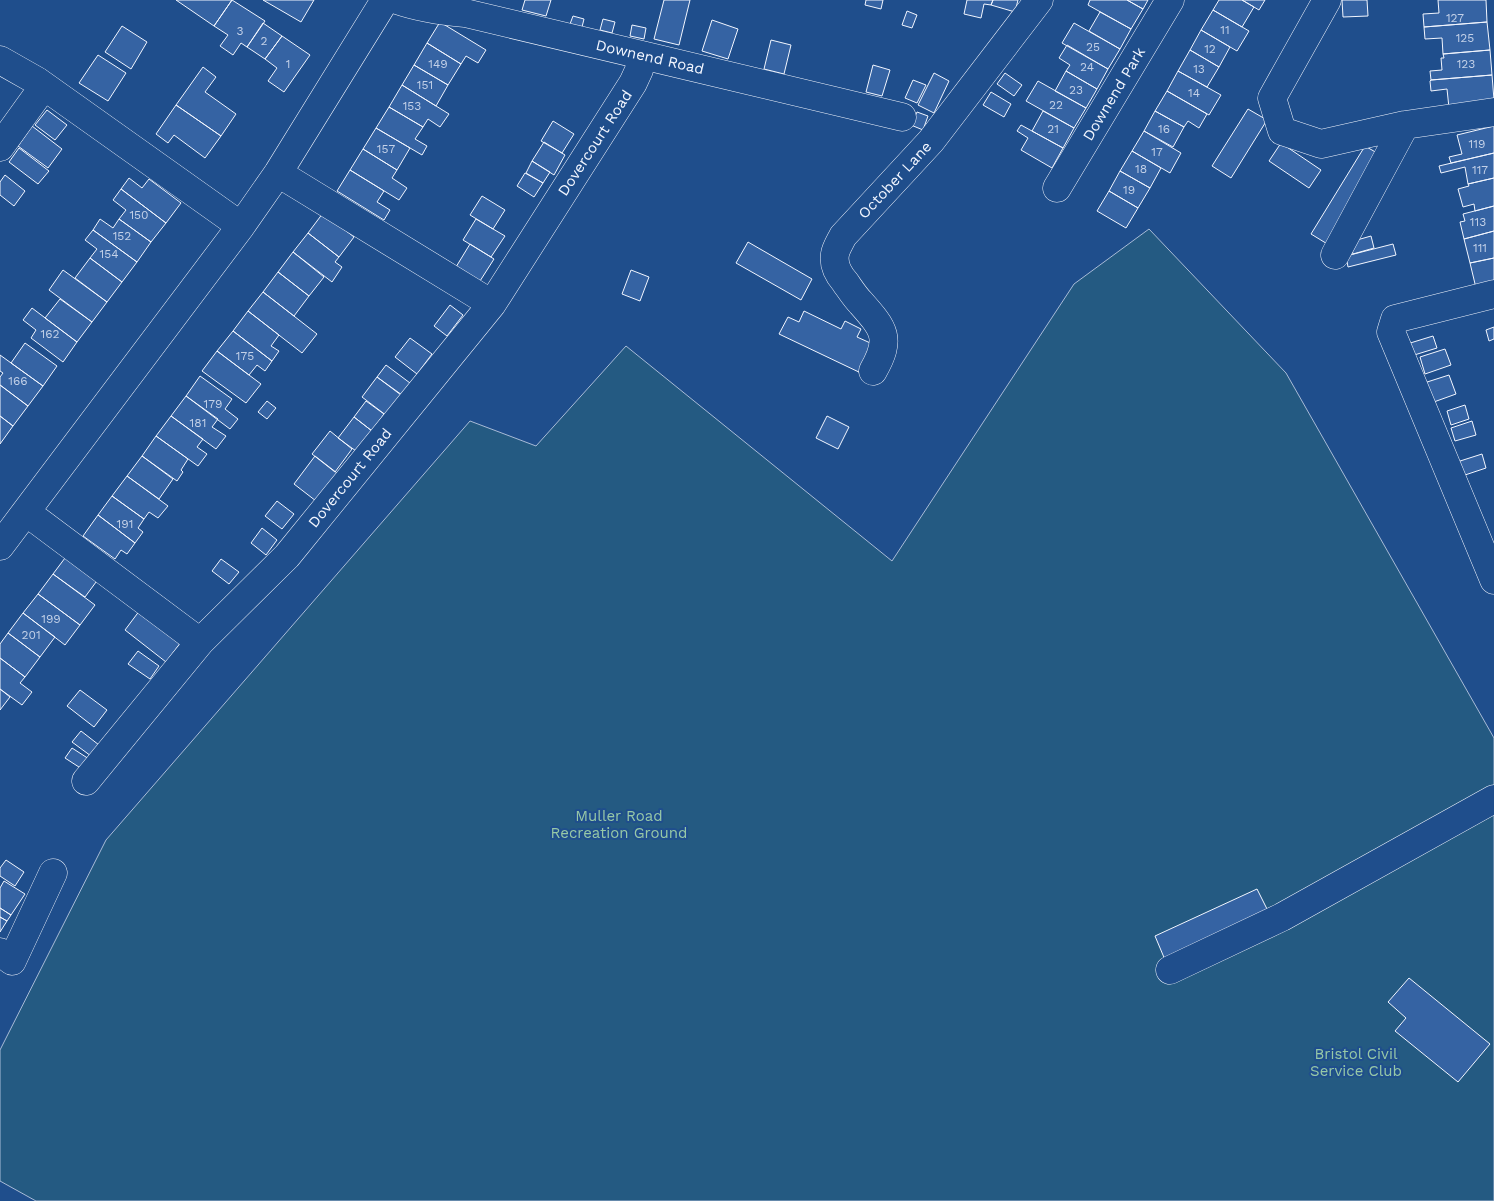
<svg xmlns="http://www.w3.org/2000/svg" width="1494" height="1201" font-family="'Work Sans',sans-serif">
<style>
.green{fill:#245a82;stroke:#a8bbd7}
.building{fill:#3563a3;stroke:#f2f6ff}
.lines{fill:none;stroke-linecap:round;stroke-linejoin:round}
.minor-casing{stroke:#f2f6ff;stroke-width:29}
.minor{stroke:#1f4e8c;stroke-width:28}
.labels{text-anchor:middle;stroke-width:4;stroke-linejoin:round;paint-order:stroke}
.number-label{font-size:12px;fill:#c3d1e8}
.street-label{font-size:15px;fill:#f2f6ff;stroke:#1f4e8c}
.park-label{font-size:15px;fill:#97c8a6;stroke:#1f4e8c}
</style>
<rect width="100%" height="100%" fill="#1f4e8c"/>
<!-- green -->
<path class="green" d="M1149,229L1286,373L1494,738V1201H36L0,1181V1050L106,840L470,421L536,446L626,346L892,561L1074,284Z"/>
<!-- building -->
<path class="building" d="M176,0H232L214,26Z
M232,0L265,21L247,47L241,43L233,55L220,46L228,35L214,26Z
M263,0H314L301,22Z
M525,0H551L546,16L522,10Z
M664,0H690L679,45L654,39Z
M866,0H883L881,9L865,5Z
M967,0H993L991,5L984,4L981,18L964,14Z
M993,0H1018L1015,12L991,5Z
M1090,0H1127L1143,9L1131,29L1088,5Z
M1127,0H1148L1143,9Z
M1219,0H1242L1254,7L1242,27L1213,10Z
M1242,0H1265L1259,10Z
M1342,0H1367L1368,16L1343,17Z
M1438,0H1486L1487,22L1424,27L1423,14L1439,13Z
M1213,10L1249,31L1237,51L1201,30Z
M907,11L917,15L912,28L902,25Z
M1100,12L1131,29L1120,49L1089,31Z
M573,16L584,19L582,27L570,24Z
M603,19L615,22L612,33L600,30Z
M712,20L738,29L728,59L702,51Z
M440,22L486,50L478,63L466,56L461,64L427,43Z
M1487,22L1490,50L1443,54L1442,38L1425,39L1424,27Z
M263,23L282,36L265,59L247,47Z
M1074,23L1120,49L1108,69L1062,43Z
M632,25L646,28L644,39L630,36Z
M122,26L147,42L131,69L105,52Z
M1201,30L1230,47L1219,67L1190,50Z
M282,36L310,55L284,92L268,81L277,68L265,59Z
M771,40L791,45L784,74L764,69Z
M427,43L461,64L448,85L414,65Z
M1067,45L1108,69L1097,89L1066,71L1070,65L1059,58Z
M1190,50L1219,67L1207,87L1178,71Z
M1490,50L1492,75L1431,80L1430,71L1442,70L1441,58H1444L1443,54Z
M98,55L126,73L108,101L79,83Z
M414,65L448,85L436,106L402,85Z
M873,65L890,70L882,96L866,92Z
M203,67L216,77L205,92L236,114L221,136L176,105Z
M1066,71L1097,89L1086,108L1055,91Z
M1178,71L1221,95L1209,115L1167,91Z
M934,73L949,81L934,113L918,105Z
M1005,73L1022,85L1014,96L997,84Z
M1492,75L1494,100L1449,108L1447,89L1431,91L1430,81L1431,80Z
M913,80L926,85L917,103L905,98Z
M1038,81L1086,108L1074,128L1026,101Z
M402,85L449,114L440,127L428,119L423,127L389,107Z
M1167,91L1207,114L1199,128L1188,121L1184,127L1155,111Z
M991,92L1011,104L1004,117L983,105Z
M176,105L221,136L205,158L174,135L168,143L156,134Z
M389,107L423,127L415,139L427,146L422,155L376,128Z
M1248,109L1267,120L1231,178L1212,166Z
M47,110L67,125L55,140L35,125Z
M1043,111L1074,128L1063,148L1032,131Z
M1155,111L1184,127L1173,147L1144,131Z
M917,112L928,116L923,130L911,125Z
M553,121L574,134L562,153L541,141Z
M1021,125L1063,148L1052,168L1021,150L1028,138L1017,131Z
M32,126L62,149L48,168L18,146Z
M1494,126V153L1451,163L1449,157L1462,154L1457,135Z
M376,128L410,148L397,170L363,149Z
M1144,131L1181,153L1170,173L1132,151Z
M544,142L565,155L554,175L532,161Z
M1281,143L1321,170L1309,188L1269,161Z
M1365,146L1384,157L1329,245L1311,234Z
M19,148L49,171L38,184L9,162Z
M363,149L397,170L392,178L407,188L399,200L350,170Z
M1132,151L1161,168L1150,188L1120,171Z
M1494,153V178L1468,184L1465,167L1441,173L1439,166Z
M532,161L550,172L543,183L526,173Z
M350,170L384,191L377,202L390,210L384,220L337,191Z
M1120,171L1150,188L1138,208L1109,191Z
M525,173L543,183L534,197L517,186Z
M5,175L25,191L14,206L0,195V182Z
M129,178L142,188L149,179L181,203L166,223L121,189Z
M1494,178V206L1475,211L1474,204L1463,207L1458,189L1469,186L1468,184Z
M121,189L166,223L151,242L119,219L126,210L113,200Z
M1109,191L1138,208L1126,228L1097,211Z
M482,196L505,210L493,229L470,215Z
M1494,206V231L1464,239L1460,222L1465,221L1463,214Z
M323,213L354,237L339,257L308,233Z
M100,219L113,228L119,219L151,242L137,262L93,230Z
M476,219L505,236L491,257L463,240Z
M93,230L137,262L122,282L90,258L97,249L85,240Z
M1494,231V258L1470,263L1464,239Z
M308,233L339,257L335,262L342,267L332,282L293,252Z
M1371,236L1374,248L1353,254L1350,242Z
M748,242L812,279L801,300L736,263Z
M470,244L494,259L480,281L456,267Z
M1393,244L1396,255L1348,267L1346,256Z
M293,252L324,277L309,296L278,272Z
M90,258L122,282L107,302L75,278Z
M1494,258V284L1476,288L1470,263Z
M63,270L107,302L92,322L49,290Z
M631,270L649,277L640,301L622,294Z
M278,272L309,296L294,316L263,292Z
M263,292L317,334L302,353L248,311Z
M60,299L92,322L77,342L45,318Z
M450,305L463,315L447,336L434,326Z
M32,308L77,342L63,362L31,338L36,330L23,320Z
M248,311L279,335L271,346L279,351L272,361L233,331Z
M804,311L841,329L845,321L861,329L857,337L877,346L863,374L779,334L788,317L799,322Z
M1494,327V339L1489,341L1486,330Z
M233,331L272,361L265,371L257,365L249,375L217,351Z
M1433,336L1437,348L1411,356L1407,344Z
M410,338L432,354L417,374L395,357Z
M25,343L57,366L43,386L11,363Z
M1445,349L1451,365L1425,374L1420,357Z
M217,351L261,384L246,403L202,371Z
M0,355L43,386L28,406L0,385V377L3,373L0,371Z
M386,365L410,383L401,395L377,377Z
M1449,375L1456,394L1431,403L1424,383Z
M200,376L232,399L225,409L238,419L230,429L186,396Z
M377,377L402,395L387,416L362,397Z
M0,385L28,406L13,426L0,416Z
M186,396L218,419L212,427L226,436L216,449L171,416Z
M267,401L276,408L267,419L258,412Z
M366,401L384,414L372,431L354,417Z
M1465,405L1469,419L1451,425L1447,411Z
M0,416L13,426L0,444Z
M171,416L203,439L197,447L207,454L198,466L156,436Z
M827,416L849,427L838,449L816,438Z
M354,417L372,431L356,451L338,438Z
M1472,421L1476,435L1455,441L1451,428Z
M330,431L352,449L335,472L312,454Z
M156,436L188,459L181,470L183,472L177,481L142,456Z
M1482,454L1486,468L1462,476L1457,462Z
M142,456L173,479L159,499L127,476Z
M315,456L337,473L316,501L294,484Z
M127,476L168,506L158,518L149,512L144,519L112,496Z
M112,496L144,519L138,528L143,532L135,543L98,515Z
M277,501L294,514L282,529L265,516Z
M98,515L135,543L127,554L121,550L115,559L83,536Z
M262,528L277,540L266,555L251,543Z
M68,554L99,578L85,597L53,574Z
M221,559L239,572L229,584L212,571Z
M53,574L95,605L80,625L38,594Z
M38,594L80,625L65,645L23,613Z
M143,606L184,638L166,662L125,630Z
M23,613L55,637L40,657L8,633Z
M8,633L40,657L25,677L0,658V644Z
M138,651L159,666L150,679L128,664Z
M0,658L25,677L20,683L32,692L22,705L0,689Z
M0,689L10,697L0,710Z
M80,690L107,710L94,727L67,706Z
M81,731L99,745L91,756L72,742Z
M72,748L89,759L82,769L65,758Z
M6,860L24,872L15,886L0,876V868Z
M4,881L25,894L11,915L0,908V888Z
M1257,889L1272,919L1168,967L1155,936Z
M0,908L11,915L7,921L0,917Z
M0,917L7,921L0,932Z
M1409,978L1490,1044L1458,1082L1395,1031L1406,1018L1388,1002Z"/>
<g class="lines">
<defs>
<path id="minor" d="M397,0C420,8 441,11 465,13L902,117
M1327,0L1272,98L1282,131L1321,144L1405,125L1494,112
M0,60L37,81L241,226
M0,147L44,86
M278,173L492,304
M1057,188L1170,0
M1335,255L1405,125
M1494,294L1395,319L1391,332L1494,580
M873,371C892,338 884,329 861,303C855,297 850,289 845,282C838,274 833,265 835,254C836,248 840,242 843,236L931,141L1039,0
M26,512L200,642
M0,546L241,226L278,173L385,0
M86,781L200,642L287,556L492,304L633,83L639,70L641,55
M0,952L12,961L53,873
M1170,970L1282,917L1494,799"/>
</defs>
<!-- minor casing -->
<use href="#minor" class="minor-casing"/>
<!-- minor -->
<use href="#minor" class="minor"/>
</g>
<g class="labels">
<!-- number labels -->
<g class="number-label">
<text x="1455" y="22">127</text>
<text x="1225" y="34">11</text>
<text x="240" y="35">3</text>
<text x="1465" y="42">125</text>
<text x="264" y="45">2</text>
<text x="1093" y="51">25</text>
<text x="1210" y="53">12</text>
<text x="288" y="68">1</text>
<text x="438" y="68">149</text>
<text x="1466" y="68">123</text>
<text x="1087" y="71">24</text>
<text x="1199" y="73">13</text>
<text x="425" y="89">151</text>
<text x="1076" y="94">23</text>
<text x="1194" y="97">14</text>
<text x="1056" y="109">22</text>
<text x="412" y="110">153</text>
<text x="1053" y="133">21</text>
<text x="1164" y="133">16</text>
<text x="1477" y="148">119</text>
<text x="386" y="153">157</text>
<text x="1157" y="156">17</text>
<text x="1141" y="173">18</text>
<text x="1480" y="174">117</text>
<text x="1129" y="194">19</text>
<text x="139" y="219">150</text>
<text x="1478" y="226">113</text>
<text x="122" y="240">152</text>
<text x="1480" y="252">111</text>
<text x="109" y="258">154</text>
<text x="50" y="338">162</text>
<text x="245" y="360">175</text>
<text x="18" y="385">166</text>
<text x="213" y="408">179</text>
<text x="198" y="427">181</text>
<text x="125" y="528">191</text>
<text x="51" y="623">199</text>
<text x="31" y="639">201</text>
</g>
<!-- street labels -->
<g class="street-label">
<text transform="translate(650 57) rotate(13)" y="5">Downend Road</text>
<text transform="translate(1114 94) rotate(-59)" y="5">Downend Park</text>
<text transform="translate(595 143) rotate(-57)" y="5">Dovercourt Road</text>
<text transform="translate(895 180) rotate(-47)" y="5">October Lane</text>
<text transform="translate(350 478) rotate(-51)" y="5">Dovercourt Road</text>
</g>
<!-- park labels -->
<g class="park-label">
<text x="619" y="821">Muller Road<tspan x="619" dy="17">Recreation Ground</tspan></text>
<text x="1356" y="1059">Bristol Civil<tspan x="1356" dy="17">Service Club</tspan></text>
</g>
</g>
</svg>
